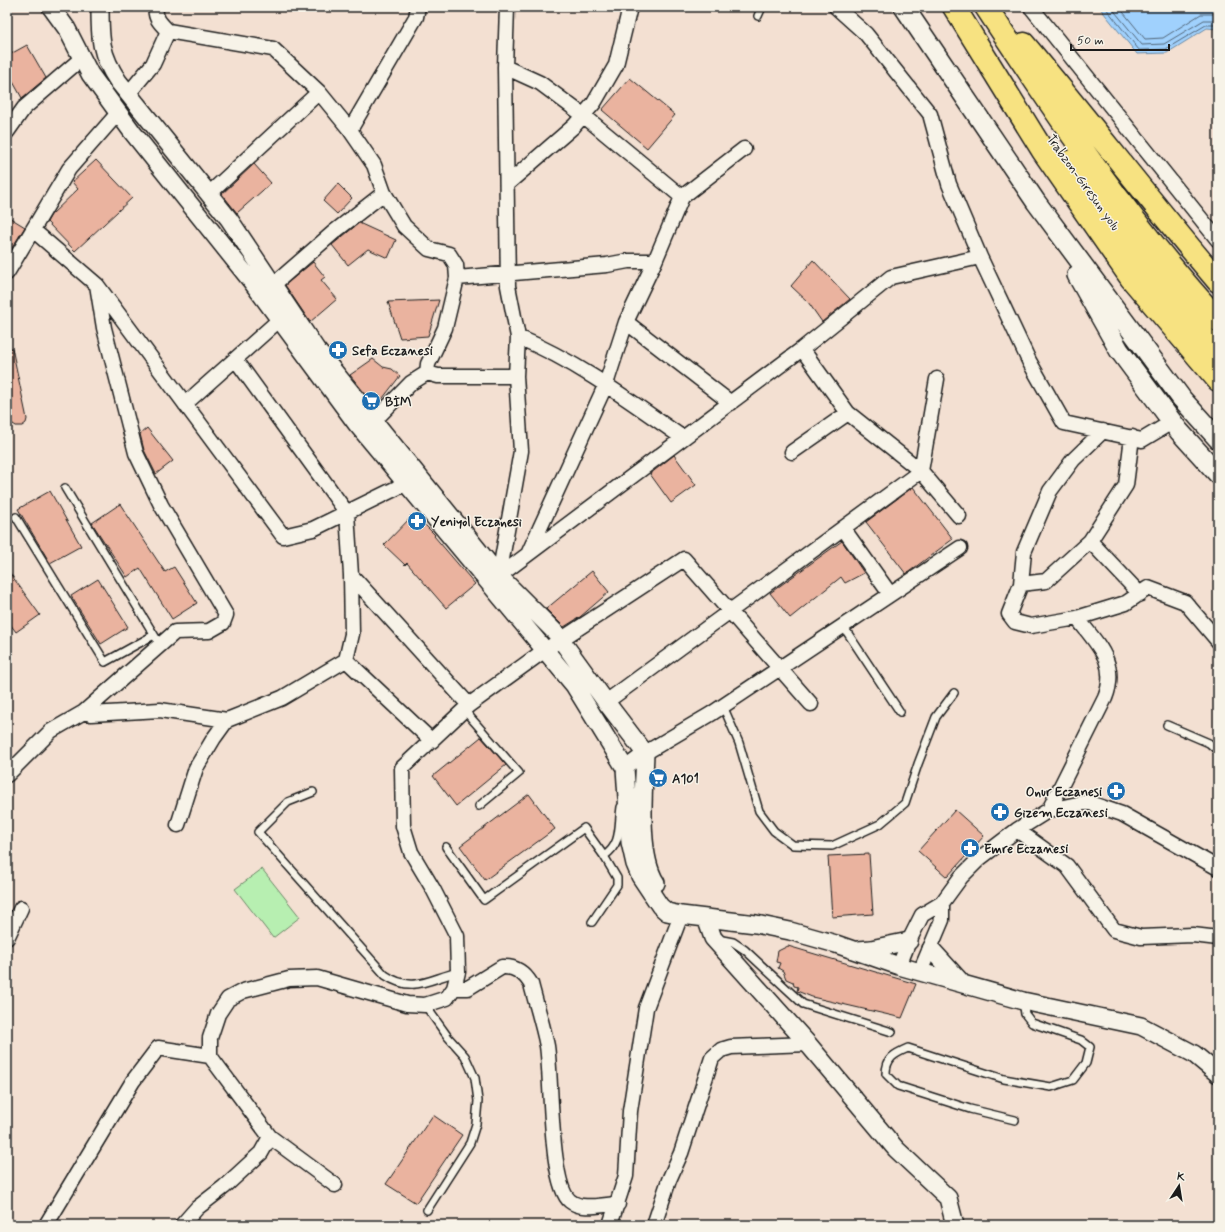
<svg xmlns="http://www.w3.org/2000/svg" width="1225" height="1232" font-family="Mynerve,sans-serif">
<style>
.green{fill:#b7efb1;stroke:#6a8666}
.water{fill:#a0d1fd;stroke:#6b89a3}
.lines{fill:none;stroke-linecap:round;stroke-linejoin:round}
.shore{stroke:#516476;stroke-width:1}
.building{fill:#eab39f;stroke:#1c1c1c}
.service-casing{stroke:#1c1c1c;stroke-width:10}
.minor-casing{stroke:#1c1c1c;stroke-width:17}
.tertiary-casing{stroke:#1c1c1c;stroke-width:20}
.secondary-casing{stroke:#1c1c1c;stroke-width:22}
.trunk-casing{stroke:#1c1c1c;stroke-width:25}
.service{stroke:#f7f3e8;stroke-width:7}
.minor{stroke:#f7f3e8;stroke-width:14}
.tertiary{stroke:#f7f3e8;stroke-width:17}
.secondary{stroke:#f7f3e8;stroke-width:19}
.trunk{stroke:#f7e281;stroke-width:22}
.labels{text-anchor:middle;stroke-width:3;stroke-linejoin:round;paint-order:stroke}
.street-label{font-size:13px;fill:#1c1c1c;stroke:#f7f3e8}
.poi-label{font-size:13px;font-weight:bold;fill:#1c1c1c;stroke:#f7f3e8;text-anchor:start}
</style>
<rect width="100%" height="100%" fill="#f3e0d2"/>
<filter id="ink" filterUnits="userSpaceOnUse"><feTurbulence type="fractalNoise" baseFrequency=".025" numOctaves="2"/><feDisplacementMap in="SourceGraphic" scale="8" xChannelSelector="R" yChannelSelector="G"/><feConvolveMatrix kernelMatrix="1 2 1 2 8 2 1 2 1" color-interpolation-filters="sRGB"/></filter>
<g filter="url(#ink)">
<!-- green -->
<path class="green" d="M262,869L300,917L273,938L235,889Z"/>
<!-- water -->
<path class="water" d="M1099,7H1218V29L1207,28L1167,53L1137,54Z"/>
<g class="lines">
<!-- shore -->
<path class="shore" d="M1105,7L1139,50L1166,49L1206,25H1218
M1111,7L1142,45L1164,44L1204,20H1218
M1119,7L1145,39L1163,38L1201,14H1218"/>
</g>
<!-- building -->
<path class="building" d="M27,45L46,78L22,98L7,71V56Z
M630,78L675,115L647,148L602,110Z
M96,160L132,198L75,251L47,222L51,215L78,189L72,182Z
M254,164L271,183L237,213L222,194Z
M338,184L352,198L337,214L323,201Z
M7,216L25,227L7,256Z
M359,223L396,240L388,258L368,249L348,265L332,245Z
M813,260L850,299L822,322L808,302L791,286Z
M313,262L325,277L321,280L337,299L310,322L285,285Z
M439,300L428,336L400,338L388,302Z
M12,348L27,419L26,423L22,426H16L7,420V349Z
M373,359L383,367L392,369L400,376L376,407L350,375Z
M147,428L173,461L156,474L144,450L140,434Z
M674,455L696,485L671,503L650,474Z
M913,487L953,539L906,574L866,522Z
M50,491L81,546L50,563L18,509Z
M120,504L165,572L174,567L197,603L172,619L140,568L127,577L92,523Z
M414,514L435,535L434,536L475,584L446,608L407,563L405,565L384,545Z
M842,541L864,573L845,583L841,577L790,618L770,593Z
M7,569L40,615L16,632L7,620Z
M592,571L609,592L580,617L564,627L546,609Z
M98,579L128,627L101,644L71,596Z
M481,737L506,765L456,806L433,776Z
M529,794L555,829L485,880L460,846Z
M955,810L984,836L947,877L918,851Z
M869,854L873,914L832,917L828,856Z
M788,946L916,984L902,1018L812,997L797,991L798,987L794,986L793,982L786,979L783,971L778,968L780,963L776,962L778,951Z
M433,1115L462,1135L416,1203L386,1184Z"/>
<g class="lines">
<defs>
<path id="service" d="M758,16L762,7
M65,488L156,638
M16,517L105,662L154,635
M843,626L900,712
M723,706L739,743L759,811L774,831L793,845L832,846L880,824L905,803L918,764L936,717L954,693
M464,710L519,773L479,806
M1167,725L1209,743L1218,751
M313,792L288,802L258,832L385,975C413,994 429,979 458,972
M446,847L484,900L584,828L604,856C622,844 618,827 621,807
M592,922L617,885V878L604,856
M717,939L733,942L745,950L803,1004L892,1032
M425,1005L448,1037L465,1056L475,1078L478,1101L476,1124L470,1143L427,1210
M1015,1120L970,1109L898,1086L886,1074C886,1058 894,1054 908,1048L1004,1079L1051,1087L1073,1080L1086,1063L1090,1047L1081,1040L1032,1023L1025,1014L1023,1001"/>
<path id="minor" d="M156,7C154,18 161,24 168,31L273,49L319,92L350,130L374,165L384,193L404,226L429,249L449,254L456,265L457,278L445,328L428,364L427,373
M836,7L866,34L930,114L949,184L980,257L1029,361L1064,423L1142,440L1172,422
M1031,7L1218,240
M505,67L540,83L583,115L682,197
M128,94L153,64L168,31
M350,130L416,17L418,7
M7,132L24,108L82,58
M507,184L574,126L594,103L616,65L630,7
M209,194L319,92
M33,230L97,285L283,536L313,529L415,479
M7,273L69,169L118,113
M457,278L607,265L628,261H655
M273,285L334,232L384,193
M626,322L655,261L682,197L744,149
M518,337C578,362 630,401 683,438
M802,349L848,413L921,471L959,516
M236,360L347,513L351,575L469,705
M185,404L279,320
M374,421L411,383L427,373L438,376H516
M1103,431L1073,460L1050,491L1024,552L1021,584L1009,614L1015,622L1031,626L1077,618L1126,603L1148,588L1185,602L1218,641
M792,452L848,413
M843,528L890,594
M1090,541L1140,594
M529,552L606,384L626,322L731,403
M499,576L802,349L891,277L980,257
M499,576L521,451L516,376L518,337L508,286L505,67L507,7
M1021,584L1046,581L1090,541L1126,485L1132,437
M346,660L432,741
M606,702L921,471L937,379
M84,712L91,714L160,710L227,720L282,698L346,660L352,634L351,575
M625,768L645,753L711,714L960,548
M7,775L51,731L84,712L175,632L209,631L223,623L226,615L161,505L136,453L104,328L97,285
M1049,810L1105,698C1119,663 1097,644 1077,618
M178,825L196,768L214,738L227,720
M1017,830L1067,866L1114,930L1141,937L1193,935L1218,938
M7,938L21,908
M899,966L909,941L922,915L942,903L961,877L979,859L1017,830L1049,810L1087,802L1122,814L1218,868
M920,972L942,920V903
M454,988H468L502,967C515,966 524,972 531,984C536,1004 543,1025 547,1046C552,1077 549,1184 570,1201C582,1211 604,1204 618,1204
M270,1137L335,1185
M46,1225L133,1081L158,1048L210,1056
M182,1225L197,1208L224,1187L261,1153L270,1137L210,1056V1038L218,1014L228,999L243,991L289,979L317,978L407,1004L425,1005L447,998L454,988L458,972L457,936L433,889L411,852L403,826L402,768L469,705L545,650L684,559L811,704
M610,1225L626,1176L630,1111L646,1008L681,915
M654,1225L669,1180L681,1153L712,1058L721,1050L731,1047L808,1044"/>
<path id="tertiary" d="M51,7L67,29L90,74L133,133L252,282L356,423L574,685L625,768L630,842L635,864L640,876L660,906L667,912L681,915L756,924L790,931L836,944L899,966L1023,1001L1141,1026L1194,1054L1218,1074
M100,7C100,38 100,54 118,81L229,219L316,349L499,576L556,633L606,702L645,753C644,787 637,854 656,883
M706,918L713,938L808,1044L896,1149L948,1198L955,1225
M931,949L961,982
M858,950L871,949L909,941"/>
<path id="secondary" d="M904,7L1036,202L1182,399L1218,439
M1077,275L1119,350L1179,431L1218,474"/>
<path id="trunk" d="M954,7L1043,151L1131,278L1218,380
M986,7C1057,115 1130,224 1218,320
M1024,44C1090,122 1151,203 1218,281
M1069,162L1183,314L1218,352"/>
</defs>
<!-- service casing -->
<use href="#service" class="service-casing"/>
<!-- minor casing -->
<use href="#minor" class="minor-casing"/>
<!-- tertiary casing -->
<use href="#tertiary" class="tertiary-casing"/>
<!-- secondary casing -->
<use href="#secondary" class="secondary-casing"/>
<!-- trunk casing -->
<use href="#trunk" class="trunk-casing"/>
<!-- service -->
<use href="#service" class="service"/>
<!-- minor -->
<use href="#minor" class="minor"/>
<!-- tertiary -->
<use href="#tertiary" class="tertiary"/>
<!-- secondary -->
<use href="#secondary" class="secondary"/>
<!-- trunk -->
<use href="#trunk" class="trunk"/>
</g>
</g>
<!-- icons -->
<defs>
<symbol id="pharmacy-disc" viewBox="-11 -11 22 22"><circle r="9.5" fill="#1f6fb2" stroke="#f7f3e8"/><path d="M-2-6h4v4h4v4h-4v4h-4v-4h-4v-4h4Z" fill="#fff"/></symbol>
<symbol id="supermarket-disc" viewBox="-11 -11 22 22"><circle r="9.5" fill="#1f6fb2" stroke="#f7f3e8"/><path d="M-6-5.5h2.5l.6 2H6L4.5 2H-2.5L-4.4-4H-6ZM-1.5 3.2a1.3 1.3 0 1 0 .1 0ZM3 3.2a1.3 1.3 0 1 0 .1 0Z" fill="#fff"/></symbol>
</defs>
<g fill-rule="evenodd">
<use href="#pharmacy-disc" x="327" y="339" width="22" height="22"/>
<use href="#supermarket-disc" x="360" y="390" width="22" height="22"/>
<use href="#pharmacy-disc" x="406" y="510" width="22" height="22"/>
<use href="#supermarket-disc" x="647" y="767" width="22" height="22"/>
<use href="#pharmacy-disc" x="1105" y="780" width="22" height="22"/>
<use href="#pharmacy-disc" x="989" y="801" width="22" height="22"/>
<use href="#pharmacy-disc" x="959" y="837" width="22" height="22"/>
</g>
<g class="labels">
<!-- street labels -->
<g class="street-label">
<text transform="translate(1084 182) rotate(54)" y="5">Trabzon-Giresun yolu</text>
</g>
<!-- poi labels -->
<g class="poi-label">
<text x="352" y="355">Sefa Eczanesi</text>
<text x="385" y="406">BİM</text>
<text x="431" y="526">Yeniyol Eczanesi</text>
<text x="672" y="783">A101</text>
<text x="1102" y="796" text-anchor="end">Onur Eczanesi</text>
<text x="1014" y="817">Gizem Eczanesi</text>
<text x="984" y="853">Emre Eczanesi</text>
</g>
</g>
<!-- margin -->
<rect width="1225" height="1232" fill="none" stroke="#f7f3e8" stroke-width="24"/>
<rect x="12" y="12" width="1201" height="1208" fill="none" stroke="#1c1c1c" stroke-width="1.5" filter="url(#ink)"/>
<!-- north arrow -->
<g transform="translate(1179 1186) rotate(12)" stroke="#f7f3e8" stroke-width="3" paint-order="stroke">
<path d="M0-3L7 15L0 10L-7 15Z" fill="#1c1c1c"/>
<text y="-6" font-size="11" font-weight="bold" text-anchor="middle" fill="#1c1c1c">K</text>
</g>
<!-- scale -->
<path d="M1071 44v6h98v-6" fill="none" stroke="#1c1c1c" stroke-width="2"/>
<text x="1077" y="44" font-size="12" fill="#1c1c1c" stroke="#f7f3e8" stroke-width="3" paint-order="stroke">50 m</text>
</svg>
